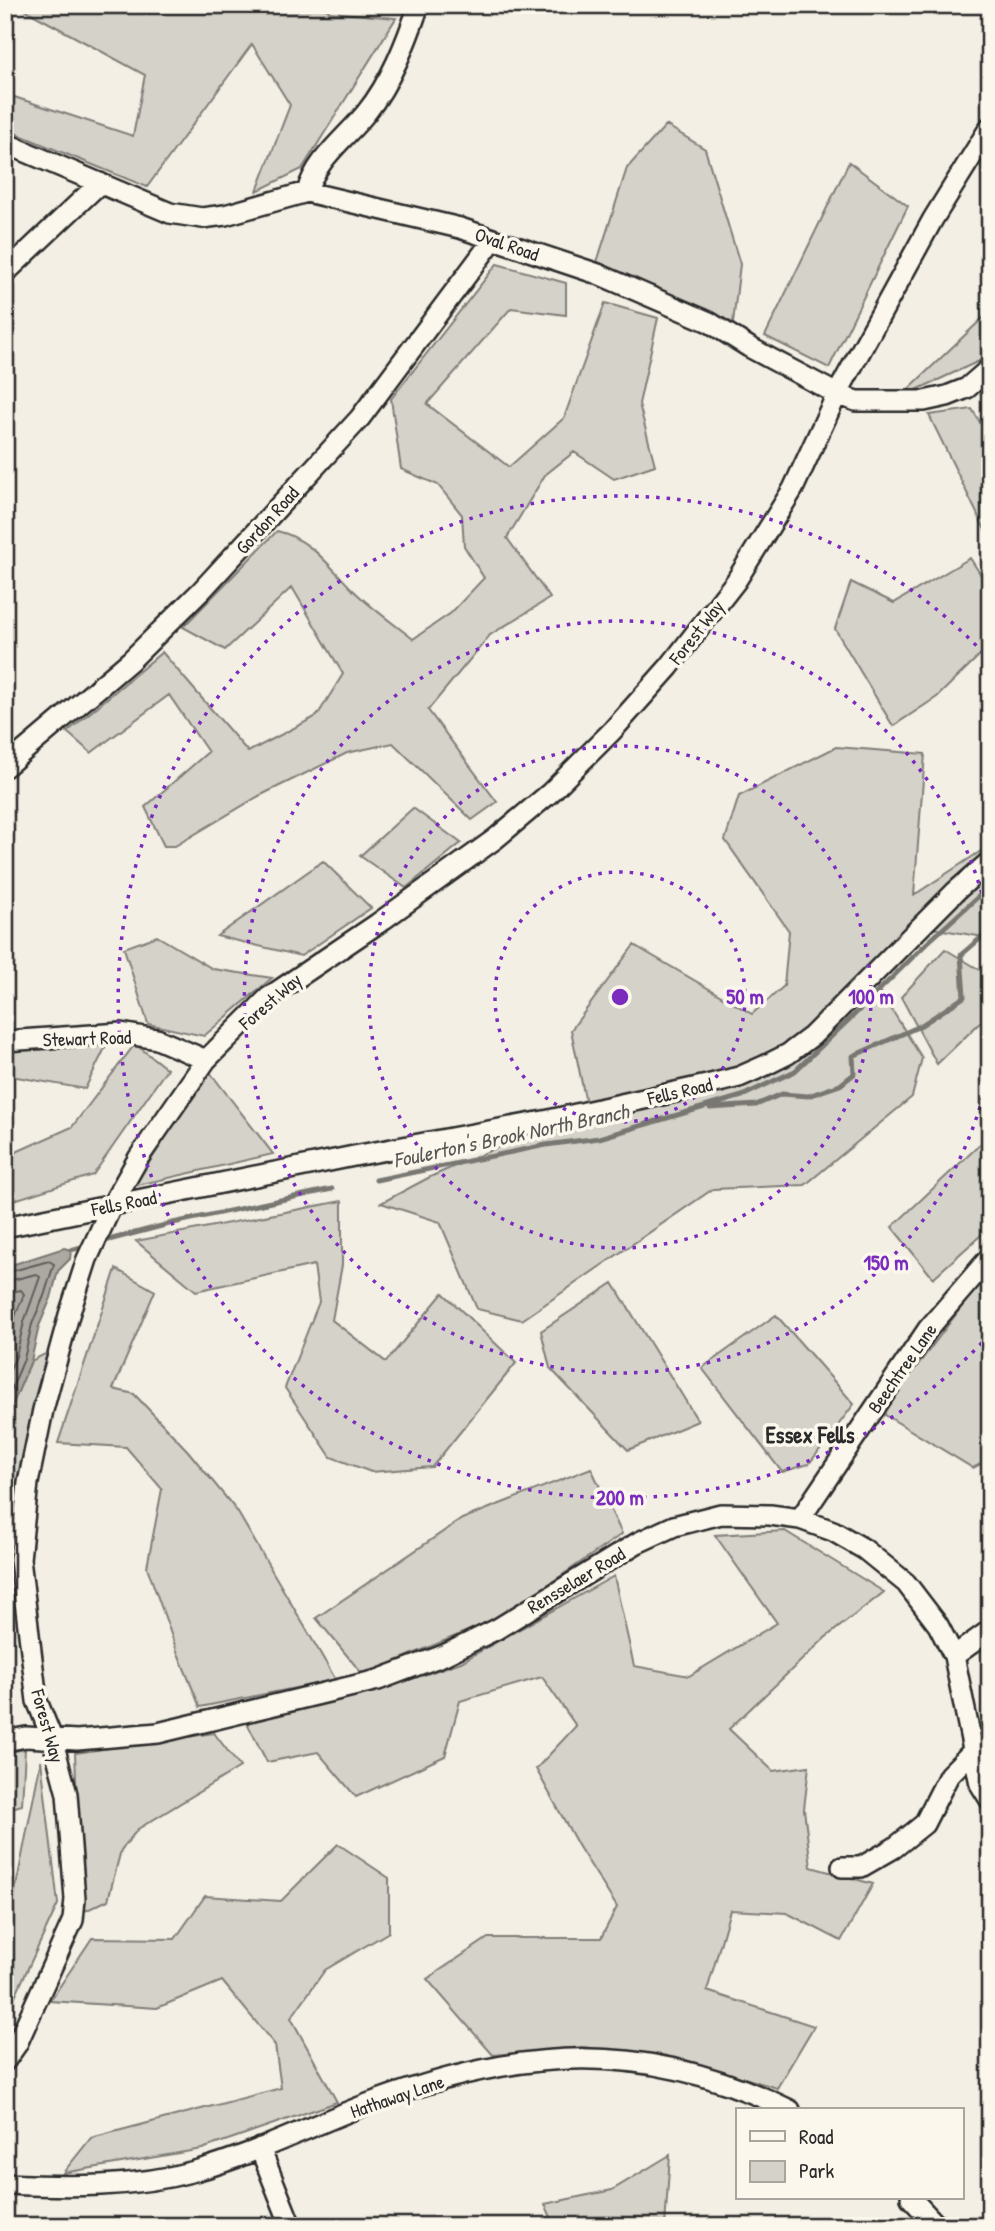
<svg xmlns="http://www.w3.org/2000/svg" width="995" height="2231" font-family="'Patrick Hand',sans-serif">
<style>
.green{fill:#d5d2c9;stroke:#807e7a;stroke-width:2}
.water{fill:#aca9a2;stroke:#787772;stroke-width:2}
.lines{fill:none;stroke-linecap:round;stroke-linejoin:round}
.shore{stroke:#5f5d5b;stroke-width:2}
.stream{stroke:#787772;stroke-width:5}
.minor-casing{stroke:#2b2b2b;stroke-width:24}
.minor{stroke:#fbf7ec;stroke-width:19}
.ring{fill:none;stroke:#7b2cbf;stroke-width:3.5;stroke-dasharray:3.5 7}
.labels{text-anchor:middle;stroke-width:7;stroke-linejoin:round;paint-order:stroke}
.street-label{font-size:19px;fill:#2b2b2b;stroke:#fbf7ec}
.water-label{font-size:21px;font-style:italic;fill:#585755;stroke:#fbf7ec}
.quarter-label{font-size:23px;font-weight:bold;fill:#2b2b2b;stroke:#fbf7ec}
.centre{fill:#7b2cbf;stroke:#fbf7ec;stroke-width:3.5}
.ring-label{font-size:21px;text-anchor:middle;font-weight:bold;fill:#7b2cbf;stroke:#fbf7ec;stroke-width:7;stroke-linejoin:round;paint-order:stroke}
</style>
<rect width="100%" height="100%" fill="#f3efe4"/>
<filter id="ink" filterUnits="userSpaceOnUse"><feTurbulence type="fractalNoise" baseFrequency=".0143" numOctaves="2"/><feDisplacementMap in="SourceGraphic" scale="14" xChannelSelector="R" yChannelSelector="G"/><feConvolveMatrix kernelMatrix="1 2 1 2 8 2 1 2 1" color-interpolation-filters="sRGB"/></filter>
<g filter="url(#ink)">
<!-- green -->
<path class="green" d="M16,5H322L330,12L396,18L302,169L257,191L290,105L252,44L147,187L5,129V94L133,136L145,75Z
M666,125L705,149L740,264L733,323L597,262L627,168Z
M849,162L908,206L829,368L765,336Z
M497,264L566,283V315L511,308L427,404L509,467L564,418L605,303L658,318L639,404L655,465L614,479L574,452L545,475L507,538L550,598L490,635L428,710L497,802L472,820L393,743L347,753L259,796L175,846H164L145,807L208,752L169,695L91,753L67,732L162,652L248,752L317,716L343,674L292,587L225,650L183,627L277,531C311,539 329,566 353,590C371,608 393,623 413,639L451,613L484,578L464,546L462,515L438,485L401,469L391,399Z
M990,309V356L899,398L987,314Z
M972,409L990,439V540L929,415Z
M970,558L990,589V645L937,697L893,726L835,629L851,582L894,603Z
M836,747L925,754L914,895L990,845V938L919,926L870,975L922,1058L912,1097L805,1185L713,1189L522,1320L477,1309L440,1222L381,1203L430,1177L587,1108L571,1030L634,945L752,1014L784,986L789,931L725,840L739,796Z
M413,808L461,843L406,888L360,856Z
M323,861L371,908L301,956L217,936Z
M157,936L213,969L272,978L204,1036L148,1024L124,948Z
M945,949L990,976V1013L937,1064L901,997Z
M107,1044L85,1089L5,1075V1050Z
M135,1044L167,1069L93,1175L5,1203V1157L72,1127Z
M209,1071L273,1154L134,1186Z
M990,1135V1227L933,1278L892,1227Z
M342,1201V1265L332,1320L386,1362L443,1293L516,1363L432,1467L371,1472L331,1457L285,1388L319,1302L314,1265L196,1291L136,1241Z
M116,1269L155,1291L113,1389L134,1394L188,1451L237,1511L336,1680L200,1707L177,1651L147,1567L162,1489L126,1447L58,1443Z
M990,1269V1459L973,1468L882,1413Z
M613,1283L698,1421L628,1450L550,1368L541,1331Z
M776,1315L854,1404L809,1464L782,1472L702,1368Z
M47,1353L5,1529V1422L31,1361Z
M591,1468L622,1534L501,1617L363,1675L316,1618L462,1519Z
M785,1531L884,1592L825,1638L729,1729L773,1771L809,1766L804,1809L811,1867L873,1884L841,1941L787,1913L730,1910L707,1991L814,2026L777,2088L686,2060L582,2047L493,2055L427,1979L488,1938H601L617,1907L579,1847L536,1769L576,1726L542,1677L460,1701L445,1756L356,1797L318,1752L267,1762L246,1721L397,1684L461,1662L614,1576L634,1666L689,1676L777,1623L715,1535Z
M214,1733L240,1767L138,1829L121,1850L108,1900L81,1913L75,1753Z
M25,1749L22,1805L5,1810V1753Z
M41,1760L58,1904L8,2011L5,2008V1904L13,1902Z
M338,1844L389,1878V1932L325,1970L291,2018L337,2102L202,2149L63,2173L91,2138L281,2088L275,2045L222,1981L157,2008L50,2001L92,1938L175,1939L205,1896L281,1901Z
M670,2155L665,2226H555L545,2204L612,2190Z"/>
<!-- water -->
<path class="water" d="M64,1248L71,1250L70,1259L58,1271L51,1298L39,1326L31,1361L5,1422V1267Z"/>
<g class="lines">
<!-- shore -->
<path class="shore" d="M5,1273L49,1261L54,1264L44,1296L32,1324L24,1359L5,1404
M5,1282L36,1274L40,1277L24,1322L16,1356L5,1381
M5,1293L21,1290L24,1294L14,1319L5,1354"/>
<!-- stream -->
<path class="stream" d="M710,1108L756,1105L782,1094L808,1096L840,1085L854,1074L853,1056L920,1026L964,997L961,955L990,930
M376,1180L546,1145L599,1138L742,1096L795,1071L855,1014L927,943L990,886
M101,1242L173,1223L332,1189
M71,1250L88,1245"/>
<defs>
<path id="minor" d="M5,143L170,213L202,218L225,215L307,192L460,228L598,274L709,322L749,347L837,394L856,401H924L947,396L967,388L990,368
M307,192C316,159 345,139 366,113C391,82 406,43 419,5
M5,273L100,183
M5,767L130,661L201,591L360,418L493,240
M5,1041L121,1033L157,1039L206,1060
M5,1227L354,1156L549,1120L707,1085L739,1077L764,1066L788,1054L812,1036L956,891L990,861
M800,1519L928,1329L990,1257
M954,1656L990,1630
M5,1741L26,1737L77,1740L158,1733L378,1680L444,1655L497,1629L637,1543L674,1526L721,1514L770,1515L800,1519L833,1531L864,1549L906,1583L938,1625L954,1656L980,1784L990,1800
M842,1867H861L894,1848L924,1824L949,1775L974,1750
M5,2061L17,2044L73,1920L75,1899L67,1794L52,1738L37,1701L20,1559L28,1483L43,1410L69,1315L87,1259L112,1205L139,1157L206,1060L269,997L377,924L495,839L550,793L612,731L669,667L736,581L793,489L837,394L933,219L990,127
M260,2148L291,2226
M5,2184C69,2187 133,2188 195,2171C256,2154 314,2124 373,2102C522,2047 645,2039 790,2110
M911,2198L937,2226"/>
</defs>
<!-- minor casing -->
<use href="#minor" class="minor-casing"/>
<!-- minor -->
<use href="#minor" class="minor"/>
</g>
</g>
<!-- distance rings -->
<g class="ring">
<circle cx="620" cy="997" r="125"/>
<circle cx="620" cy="997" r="251"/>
<path d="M990 1066A376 376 0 1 1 990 928"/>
<path d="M989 1335A501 501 0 1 1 989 659"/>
</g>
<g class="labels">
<!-- street labels -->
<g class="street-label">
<text transform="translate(507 244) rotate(19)" y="7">Oval Road</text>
<text transform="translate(267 520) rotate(-48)" y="7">Gordon Road</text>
<text transform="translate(696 632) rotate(-52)" y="7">Forest Way</text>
<text transform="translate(270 1001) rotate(-41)" y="7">Forest Way</text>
<text transform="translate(87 1038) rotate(-2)" y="7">Stewart Road</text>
<text transform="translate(680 1091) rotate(-13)" y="7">Fells Road</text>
<text transform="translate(124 1203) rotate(-11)" y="7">Fells Road</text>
<text transform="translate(902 1368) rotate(-55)" y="7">Beechtree Lane</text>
<text transform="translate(576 1580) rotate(-31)" y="7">Rensselaer Road</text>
<text transform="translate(48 1726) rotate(74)" y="7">Forest Way</text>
<text transform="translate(397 2096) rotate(-19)" y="7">Hathaway Lane</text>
</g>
<!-- water labels -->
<g class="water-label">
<text transform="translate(511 1136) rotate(-12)" y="7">Foulerton's Brook North Branch</text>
</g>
<!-- quarter labels -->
<g class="quarter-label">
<text x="810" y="1443">Essex Fells</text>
</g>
</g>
<circle cx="620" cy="997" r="10" class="centre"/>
<g class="ring-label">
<text x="745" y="1004">50 m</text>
<text x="871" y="1004">100 m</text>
<text x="886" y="1270">150 m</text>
<text x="620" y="1505">200 m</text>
</g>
<!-- margin -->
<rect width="995" height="2231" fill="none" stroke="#fbf7ec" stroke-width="28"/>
<rect x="14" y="14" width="967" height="2203" fill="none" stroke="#2b2b2b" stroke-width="2.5" filter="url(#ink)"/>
<!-- legend -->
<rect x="736" y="2108" width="228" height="91" fill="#fbf7ec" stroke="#a8a59f" stroke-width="2"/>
<rect x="750" y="2131" width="35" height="10" fill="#fbf7ec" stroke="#a8a59f" stroke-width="2"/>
<text x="799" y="2144" font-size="21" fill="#2b2b2b">Road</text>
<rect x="750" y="2161" width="35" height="21" fill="#d5d2c9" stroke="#a8a59f" stroke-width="2"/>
<text x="799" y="2178" font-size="21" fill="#2b2b2b">Park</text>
</svg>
